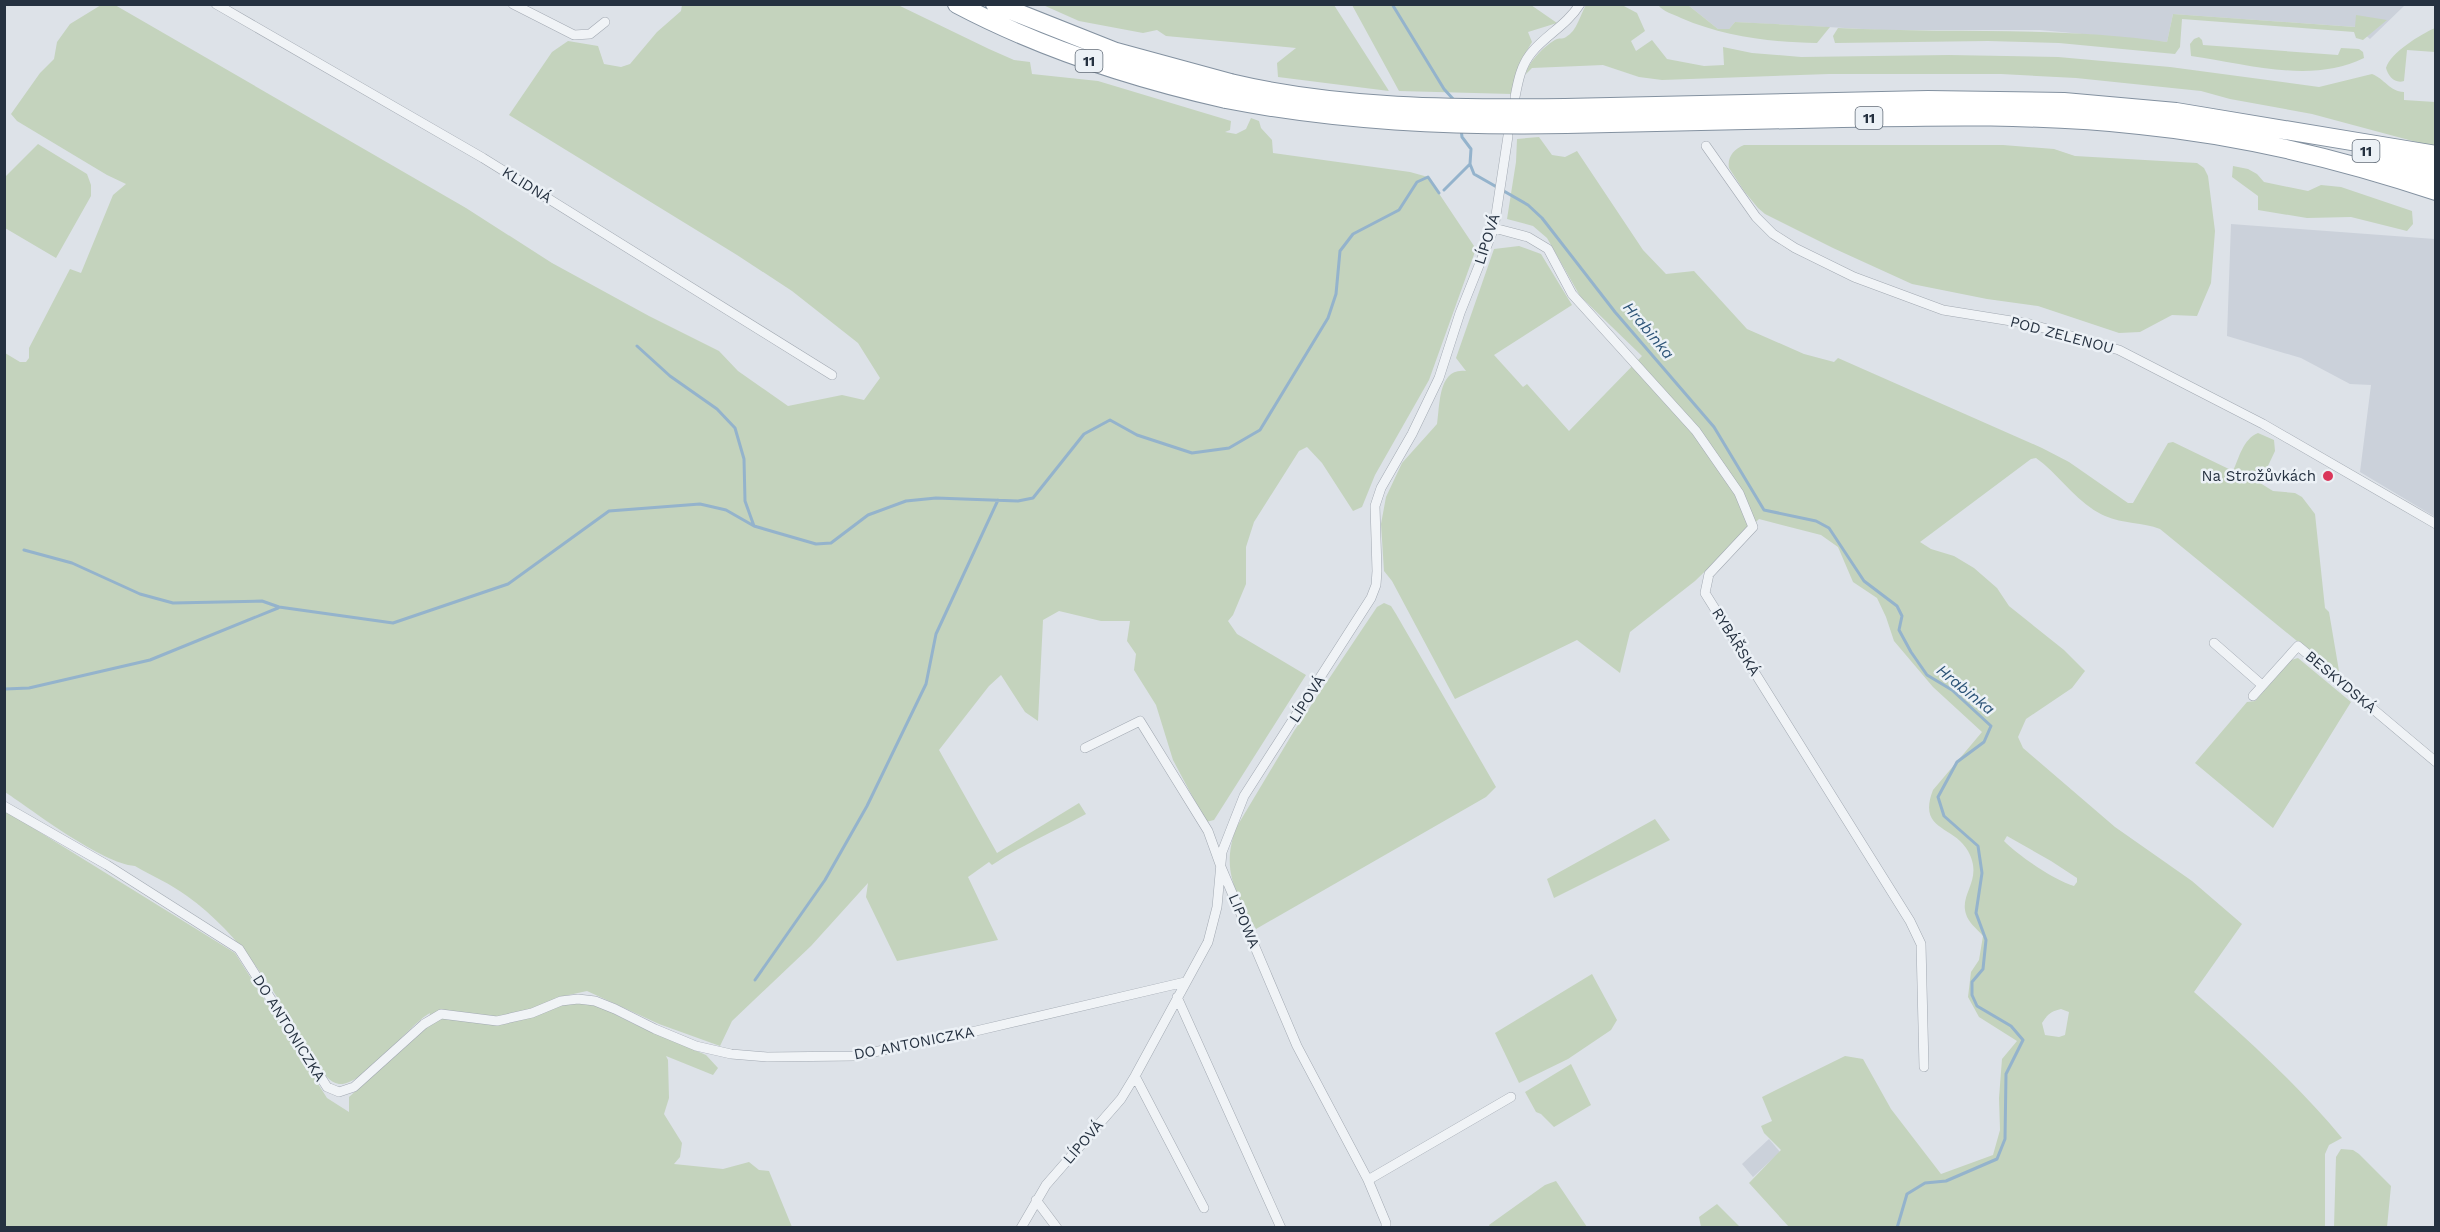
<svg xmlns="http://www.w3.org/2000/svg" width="2440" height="1232" font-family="'Work Sans',sans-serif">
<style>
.built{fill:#cbd1da}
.green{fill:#c4d3bd;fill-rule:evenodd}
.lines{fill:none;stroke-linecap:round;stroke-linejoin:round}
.stream{stroke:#94b3cc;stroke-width:3}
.street-casing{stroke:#a2a9b2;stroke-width:10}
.highway-casing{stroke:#8391a0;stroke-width:20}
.street{stroke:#f0f3f6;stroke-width:9}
.highway{stroke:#fff;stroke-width:18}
.highway-bridge-casing{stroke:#8391a0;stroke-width:20;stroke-linecap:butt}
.highway-bridge{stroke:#fff;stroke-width:18}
.poi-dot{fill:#da365a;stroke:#ecf1f6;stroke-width:2}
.labels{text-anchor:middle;stroke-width:5;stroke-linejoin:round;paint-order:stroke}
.shield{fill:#ecf1f6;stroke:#616b77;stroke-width:1.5}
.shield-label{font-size:14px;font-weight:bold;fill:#253140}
.street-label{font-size:15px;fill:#253140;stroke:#ecf1f6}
.poi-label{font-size:15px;fill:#253140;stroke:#ecf1f6;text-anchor:end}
.water-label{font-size:16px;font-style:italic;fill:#2c5377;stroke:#ecf1f6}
</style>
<rect width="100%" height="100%" fill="#dde2e8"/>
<!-- built -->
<path class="built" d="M1688,5H2405L2370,39L2356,27L2173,14L2167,42L2040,30H1881L1735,22L1729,29H1718Z
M2231,224L2435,239V517L2360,472L2371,385L2350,384L2301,358L2227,336Z
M1769,1139L1780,1152L1753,1177L1742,1164Z"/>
<!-- green -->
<path class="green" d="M101,5H115L466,208L552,263L649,316L719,351L738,371L788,406L842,395L864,400L880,378L858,343L792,291L737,255L509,115L552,52L568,41L598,46L604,64L621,67L630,64L657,32L681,11L682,5H898L989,49L1014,60L1030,62L1032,74L1098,81L1231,121L1230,130L1225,132L1236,134L1246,129L1251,118L1259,121L1261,128L1272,140L1273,153L1410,172L1428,177L1476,249L1429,380L1375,475L1362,507L1353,511L1322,463L1307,447L1299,451L1254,522L1246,547V584L1233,615L1228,621L1237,634L1306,675L1214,820L1206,822L1173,760L1156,705L1134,670L1136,654L1127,641L1130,621H1101L1059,611L1043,620L1038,721L1025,712L1001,675L989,686L939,750L997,853L1079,803L1086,814C1054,832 1021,845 992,865L989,862L968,877L998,940L897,961L866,897L868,883L811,946L732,1021L720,1046L659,1024L587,991L555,998L562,1005L580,1003L597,1005L634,1024L706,1055L718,1068L713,1075L666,1056L668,1060L669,1098L664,1114L682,1143L680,1157L674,1164L723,1169L749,1162L759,1170L769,1171L792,1227H5L4,810L235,953L327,1098L349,1112V1097L427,1026L430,1013C409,1024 363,1087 339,1084C329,1082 324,1074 319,1066C281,1003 247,939 187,896C171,884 152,876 135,866C101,863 35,812 5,792V353L20,362H26L29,358V348L70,269L81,273L113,195L126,184L107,175L17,121L11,114L40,73L54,59L57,42L70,24Z
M1043,5H1334L1389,91L1278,77L1277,63L1296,48L1166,36L1157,30L1143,33L1079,21Z
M1352,5H1531L1557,23L1528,32L1532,42L1519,64L1512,94L1399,91Z
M1586,5H1622L1637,13L1645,31L1631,41L1636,51L1652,40L1667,59L1704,66L1724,65L1723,47L1752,53L1801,57L1949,55L2058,57L2170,67L2319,87L2372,74C2385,79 2389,91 2404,92V100L2435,102V147L2312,114L2230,99L2201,91L2076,78L2001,74H1829L1662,80L1639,77L1603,65L1532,68L1526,74C1528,62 1546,44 1557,39C1560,38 1564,39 1566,37C1577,31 1580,15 1586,5Z
M1658,5H1688L1718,29H1729L1735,22L1830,27L1817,43C1770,42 1725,37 1681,18C1673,14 1664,12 1658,5Z
M2173,14L2355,27L2356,15L2387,20L2363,40L2356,38L2354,32L2182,19L2180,47L2175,54L2059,43L1988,41L1835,43L1833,36L1838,28C1948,34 2057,26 2167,42Z
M2435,28V52L2407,50L2404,81C2395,84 2388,76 2386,68C2390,53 2421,34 2435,28Z
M2199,37L2202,40L2203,45L2338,55L2341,48L2359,49L2363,52L2364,58C2312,84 2247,64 2191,56L2190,44L2194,39Z
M1539,137L1552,155L1565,157L1577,151L1643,250L1666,274L1694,271L1747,329L1804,354L1834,362L1838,358L2042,448L2069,462L2128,503H2133L2168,443L2173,442L2233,471C2239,458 2243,439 2258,433L2274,440L2275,451L2260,483L2273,491L2295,493L2302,497L2315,514L2325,608L2329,612L2339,671L2336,673L2160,529C2143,522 2123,524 2105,516C2077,504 2060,475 2036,458L2031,459L1920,542L1931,549L1954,556L1974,568L1997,588L2009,606L2064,650L2085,671L2072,688L2026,719L2018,737L2023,748L2115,827L2192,881L2242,924L2194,992C2246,1038 2297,1084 2342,1138L2329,1145L2325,1154V1227H1789L1749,1183L1781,1150L1764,1133L1761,1126L1772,1121L1762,1097L1845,1056L1863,1059L1891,1109L1941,1174L1993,1155L2000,1130L1999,1098L2002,1059L2017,1041L1979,1017L1968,997L1971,972L1979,960L1983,936C1977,929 1968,922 1966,914C1959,893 1984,880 1968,851C1954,825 1917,831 1933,790L1982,732L1933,687L1894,641L1886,617L1877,598L1853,582L1838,547L1821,535L1759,519L1695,581L1630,632L1620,673L1577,640L1455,699L1392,581L1384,571L1381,524L1386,497L1402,463L1437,424C1440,405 1438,367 1466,371L1456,358L1494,249L1519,246L1541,254L1572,305L1494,355L1523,387L1527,384L1569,431L1642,356L1580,296L1547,238L1533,226L1507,219L1516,162L1517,139ZM2007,836L2051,861L2077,878V882L2074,886C2054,880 2019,856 2004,841ZM2061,1009L2069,1012L2065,1035L2059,1037L2045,1035L2042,1023C2047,1015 2051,1011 2061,1009Z
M38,144L87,174L91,185V196L56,258L5,228V177Z
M1744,145H2003L2054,149L2075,156L2197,163L2204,168L2208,176L2215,231L2211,283L2197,316L2172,315L2140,332L2119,333L2038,306L1987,299L1912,284L1833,248L1765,214L1758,208L1744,191L1729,168C1727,157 1734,149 1744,145Z
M2233,166L2248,169L2257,174L2264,182L2308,191L2321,185L2341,187L2412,211L2413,224L2407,231L2351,217L2307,218L2258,210V196L2232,177Z
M1384,603L1391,606L1396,614L1496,787L1486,797L1256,929C1235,892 1221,870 1236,828L1294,731L1377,607Z
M2298,658L2351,702L2273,828L2195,763L2247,702L2255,701L2291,660Z
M1655,819L1670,840L1554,898L1547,879Z
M1592,974L1617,1020L1611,1030L1568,1059L1519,1083L1495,1033Z
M1571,1064L1591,1105L1554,1127L1541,1114L1536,1112L1525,1092Z
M2341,1149L2353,1150L2359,1154L2391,1186L2387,1227H2334L2336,1157Z
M1556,1181L1587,1227H1490L1489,1225L1545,1185Z
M1717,1204L1740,1227H1701L1699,1217Z"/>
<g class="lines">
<!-- stream -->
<path class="stream" d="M1392,4L1444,89L1454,100
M1461,129L1462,137L1471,149L1470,164L1474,174L1528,205L1542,218L1615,312L1714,427L1764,510L1816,521L1829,528L1864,581L1897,606L1902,616L1899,630L1911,652L1927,675L1952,690L1991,726L1984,742L1957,762L1938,797L1944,816L1978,846L1982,873L1976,913L1986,940L1983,969L1972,982V995L1977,1006L2011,1026L2023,1040L2006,1074L2005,1139L1997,1159L1946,1181L1925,1183L1907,1194L1897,1228
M1444,190L1470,164
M637,346L670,376L717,409L735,428L744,459L745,501L754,526
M24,550L72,563L140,594L173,603L262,601L279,607L393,623L508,584L609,511L700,504L726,510L754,526L816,544L831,543L868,515L906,501L936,498L1018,501L1033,498L1084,434L1110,420L1137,435L1192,453L1229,448L1260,430L1328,318L1336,294L1340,251L1353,234L1399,210L1417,182L1428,177L1439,193
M5,689L29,688L150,660L278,608
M755,980L825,880L867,806L926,684L936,634L998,500"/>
<defs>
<path id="street" d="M216,4L483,158L832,375
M513,4L574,35L590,34L605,22
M1515,97C1518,81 1521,65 1532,52C1547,34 1567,25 1580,4
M1706,146L1756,217L1773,234L1795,248L1854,277L1943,310L2030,324L2119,350L2263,424L2436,524
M1494,228L1528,237L1548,249L1572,294L1696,431L1739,493L1753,527L1709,574L1705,593L1910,921L1921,944L1924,1067
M2214,643L2262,685
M2253,696L2298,646L2436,762
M1085,748L1140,721L1208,831L1221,867L1297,1046L1368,1180L1386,1223V1228
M4,806L107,865L239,949L327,1087L339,1092L354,1087L424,1024L441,1014L497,1021L532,1013L561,1001L578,999L595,1001L615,1009L655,1029L696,1046L731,1054L767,1057L854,1056L963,1034L1185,982
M1177,997L1281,1228
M1135,1076L1204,1208
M1368,1180L1511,1097
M1036,1200L1057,1228
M1021,1228L1046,1185L1121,1099L1135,1076L1208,942L1217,907L1222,852L1244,796L1371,598L1376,585L1377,571L1375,506L1381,488L1412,434L1439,378L1460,313L1494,228L1508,136"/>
<path id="highway" d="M957,4C1042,49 1133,78 1226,99
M995,4L1116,52L1230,83
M1565,108L1928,100L2064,102L2176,112L2436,155
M1566,124C1658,122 1750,120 1842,118C1941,116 2041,114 2140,125C2241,135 2340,159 2436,191
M2383,157L2436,173"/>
</defs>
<!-- street casing -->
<use href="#street" class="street-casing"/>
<!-- highway casing -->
<use href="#highway" class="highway-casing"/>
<!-- street -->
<use href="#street" class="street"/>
<!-- highway -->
<use href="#highway" class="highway"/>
<defs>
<path id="highway-bridge" d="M1230,83C1340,109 1453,109 1565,108
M1226,99C1339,121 1451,126 1566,124"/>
</defs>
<!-- highway-bridge casing -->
<use href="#highway-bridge" class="highway-bridge-casing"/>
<!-- highway-bridge -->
<use href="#highway-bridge" class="highway-bridge"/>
</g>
<!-- markers -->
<circle class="poi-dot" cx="2328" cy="476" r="6"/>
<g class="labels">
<!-- shield labels -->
<g class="shield">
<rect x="1075.5" y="50" width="27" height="22" rx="4.5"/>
<rect x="1855.5" y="107" width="27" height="22" rx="4.5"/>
<rect x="2352.5" y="140" width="27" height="22" rx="4.5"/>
</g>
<g class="shield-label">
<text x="1089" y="66">11</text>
<text x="1869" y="123">11</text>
<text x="2366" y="156">11</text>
</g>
<!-- street labels -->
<g class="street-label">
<text transform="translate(527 185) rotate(32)" y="5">KLIDNÁ</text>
<text transform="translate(1487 239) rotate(-72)" y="5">LÍPOVÁ</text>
<text transform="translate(2062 335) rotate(15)" y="5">POD ZELENOU</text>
<text transform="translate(1736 642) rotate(58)" y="5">RYBÁŘSKÁ</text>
<text transform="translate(2341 682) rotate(40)" y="5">BESKYDSKÁ</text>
<text transform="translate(1307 699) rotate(-57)" y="5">LÍPOVÁ</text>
<text transform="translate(1244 921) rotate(67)" y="5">LIPOWA</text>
<text transform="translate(289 1028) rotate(58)" y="5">DO ANTONICZKA</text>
<text transform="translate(914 1043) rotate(-11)" y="5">DO ANTONICZKA</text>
<text transform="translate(1083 1142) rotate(-49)" y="5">LÍPOVÁ</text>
</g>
<!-- poi labels -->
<g class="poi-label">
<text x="2316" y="481">Na Strožůvkách</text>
</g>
<!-- water labels -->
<g class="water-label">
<text transform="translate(1649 330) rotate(50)" y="6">Hrabinka</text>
<text transform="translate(1966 689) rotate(39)" y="6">Hrabinka</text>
</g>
</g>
<!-- border -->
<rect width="2440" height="1232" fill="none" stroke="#253140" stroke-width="12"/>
</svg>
